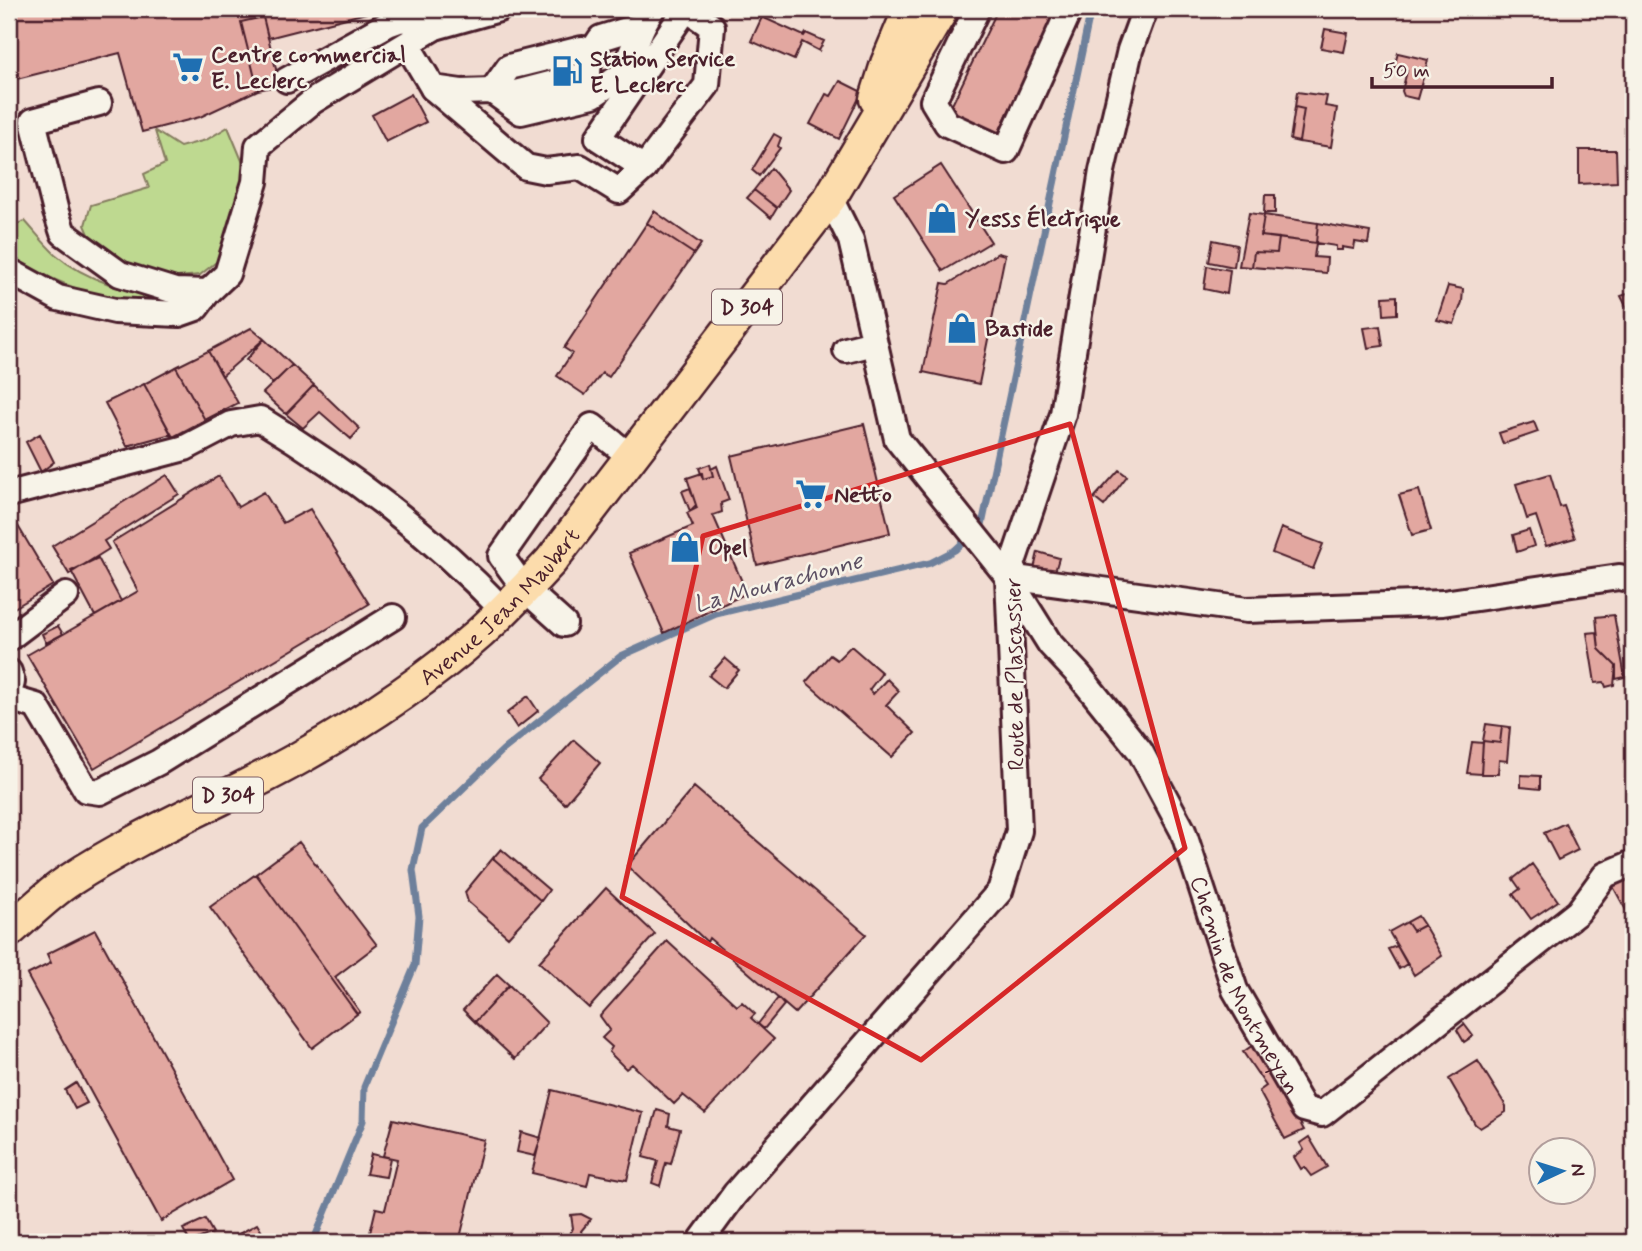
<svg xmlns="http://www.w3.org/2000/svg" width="1642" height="1251" font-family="Mynerve,sans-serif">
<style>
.green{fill:#bed990;stroke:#847c5e;stroke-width:2}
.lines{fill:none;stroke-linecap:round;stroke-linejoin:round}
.stream{stroke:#6e809b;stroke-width:7}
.building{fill:#e2a7a0;stroke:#4a1f2b;stroke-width:2}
.minor-casing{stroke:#4a1f2b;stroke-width:30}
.major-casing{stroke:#4a1f2b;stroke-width:37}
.minor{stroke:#f7f3e8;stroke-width:24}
.major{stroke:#fcdcac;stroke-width:32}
.marked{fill:none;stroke:#d62828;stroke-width:5;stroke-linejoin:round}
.labels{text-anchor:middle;stroke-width:5;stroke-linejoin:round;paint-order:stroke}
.shield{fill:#f7f3e8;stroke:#7e5f64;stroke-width:2}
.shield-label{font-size:21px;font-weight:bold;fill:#4a1f2b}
.poi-label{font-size:23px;font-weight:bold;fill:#4a1f2b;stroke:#f7f3e8;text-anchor:start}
.street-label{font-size:23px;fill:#4a1f2b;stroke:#f7f3e8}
.water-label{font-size:24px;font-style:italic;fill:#5c5063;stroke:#f7f3e8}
</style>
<rect width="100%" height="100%" fill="#f1dcd2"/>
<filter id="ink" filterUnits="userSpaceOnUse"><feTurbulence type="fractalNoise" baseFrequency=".0143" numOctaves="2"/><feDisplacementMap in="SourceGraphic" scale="14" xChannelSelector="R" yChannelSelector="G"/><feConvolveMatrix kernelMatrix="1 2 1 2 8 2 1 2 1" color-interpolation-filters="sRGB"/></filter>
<g filter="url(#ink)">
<!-- green -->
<path class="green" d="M228,127L243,163V189L225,255L200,275L177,277L136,271L94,246L85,225L91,205L149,188L144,174L165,164L155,131L180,147L206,140Z
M25,221C35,232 44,244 55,254C92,286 143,294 189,305L96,297L25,267L9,257V227Z"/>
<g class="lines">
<!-- stream -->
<path class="stream" d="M313,1242L363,1121L364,1087L415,965L419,916L413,870L422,828L503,750L621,656L716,614L930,563L955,550L982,525L1091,9"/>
</g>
<!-- building -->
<path class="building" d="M9,9H364L366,13L268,38L263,17L241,22L258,90L200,117L142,132L120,53L9,81Z
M998,9H1057L998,134L949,111Z
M263,17L280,85L258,90L241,22Z
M762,17L804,36L806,33L824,41L819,51L802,42L794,60L751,41Z
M1325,29L1348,33L1344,52L1321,48Z
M1398,53L1428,60L1417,99L1404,96L1402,91L1407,71L1394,67Z
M840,81L862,92L839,139L810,124L826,94L831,96Z
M1297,92L1327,96L1325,106L1337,108L1331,147L1299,142L1304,109L1295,107Z
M411,94L426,122L386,142L372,115Z
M1295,107L1304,109L1299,142L1290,140Z
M774,134L781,138L778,146L780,148L759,176L752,170Z
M1579,150H1616L1617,182L1579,184Z
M941,165L991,242L943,271L894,195Z
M771,168L789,190L777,208L754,190Z
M754,190L777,208L771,218L747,198Z
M1265,195H1275V213H1264Z
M654,211L701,244L694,254L647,223Z
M1249,213L1264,215L1261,236L1279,238L1277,253L1254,252L1252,267L1239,266Z
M1264,215L1318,223L1316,243L1261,236Z
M647,223L694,254L609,377L602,373L585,395L557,376L572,353L564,348Z
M1318,223L1370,232L1368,244L1355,242L1354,249L1342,247V250H1336V246L1316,243Z
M1279,238L1316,243L1314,257L1327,258L1326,273L1252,267L1254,252L1277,253Z
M1213,240L1237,245L1234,267L1209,262Z
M998,253L1005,255L979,384L923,372L942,283L948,284Z
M1207,266L1230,270L1227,294L1204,289Z
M1448,286L1463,289L1462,302L1454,324L1437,320Z
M1630,293L1633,301V312L1630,314L1621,296Z
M1397,296V314L1384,315L1383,297Z
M1380,326L1383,346L1368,348L1364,328Z
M251,328L264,339L222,376L208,351Z
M264,339L292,365L273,384L246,360Z
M208,351L238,403L205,420L176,367Z
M292,365L314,385L286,414L263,393Z
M176,367L205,420L173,437L144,384Z
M144,384L171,434L127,446L105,403Z
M314,385L360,429L351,439L320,412L303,428L286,414Z
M1534,422L1538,432L1503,444L1499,433Z
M864,424L890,533L757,565L731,456Z
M40,434L54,462L41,472L26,442Z
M710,464L713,476L703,479L699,468Z
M717,466L729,500L721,503L722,512L713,515L747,593L664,633L629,553L693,526L687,513L697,508L687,478L702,473L703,479L713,476L711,469Z
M1119,470L1127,476L1104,506L1094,498Z
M1550,474L1560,507L1564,506L1575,538L1546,546L1536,516L1527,519L1516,484Z
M167,475L179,494L104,541L109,549L69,574L52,546Z
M219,476L238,507L264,492L283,523L310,509L369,604L94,768L27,655L138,591L112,542Z
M690,488L696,505L690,511L682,491Z
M1419,490L1431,530L1412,535L1399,495Z
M18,526L53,585L9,611V532Z
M1281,528L1323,544L1313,569L1272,553Z
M1529,530L1534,546L1517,552L1513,535Z
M1038,552L1059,558L1054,575L1034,569Z
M98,558L121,601L95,616L71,571Z
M1614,615L1625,677L1616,679V666L1599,649L1596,617Z
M58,626L63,634L46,643L42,634Z
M1597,632L1599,649L1616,666L1614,685L1606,687L1604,682L1595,683L1587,633Z
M851,646L882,673L869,690L873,694L887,679L899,691L886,705L915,733L892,757L806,682L830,655L837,660Z
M725,658L739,670L724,688L709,676Z
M528,696L538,711L517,728L507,713Z
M1486,724L1502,726L1500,743L1483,741Z
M1502,726L1510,727L1507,761L1499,760L1498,774H1481L1483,741L1500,743Z
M574,740L600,763L565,804L538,779Z
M1472,742L1483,743L1481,774L1467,773Z
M1521,775L1540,776V789L1521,787Z
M694,787L866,934L795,1013L709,938L707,942L627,866Z
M1565,823L1578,850L1558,860L1544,833Z
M299,842L377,945L335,977L360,1012L357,1014L256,874Z
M501,849L549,890L541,901L493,858Z
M493,858L541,901L508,937L468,902L465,892Z
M1532,864L1558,901L1531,919L1513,894L1520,889L1513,879Z
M1627,872L1633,882V923L1610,881Z
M256,874L357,1014L312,1048L210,907Z
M606,888L655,934L589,1008L539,962Z
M1418,916L1424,925L1413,931L1407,922Z
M1407,922L1413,931L1424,925L1442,956L1414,975L1389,932Z
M95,930L232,1180L161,1221L27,975L51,963L47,954Z
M667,941L737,1006L742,1002L755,1014L751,1018L774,1039L705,1113L683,1095L674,1104L632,1064L626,1069L609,1052L612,1047L602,1038L610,1030L600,1016Z
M1397,946L1407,964L1399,969L1388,949Z
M497,974L509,985L475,1022L463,1010Z
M509,985L547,1023L515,1059L475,1022Z
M778,998L784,1005L764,1029L758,1024Z
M1464,1024L1473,1036L1464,1042L1457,1030Z
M1256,1043L1304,1130L1285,1139L1259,1091L1266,1086L1243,1052Z
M1478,1061L1506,1106V1112L1480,1128L1475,1124L1449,1079Z
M76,1083L87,1103L75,1109L65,1090Z
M552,1090L643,1113L627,1180L590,1173L587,1186L532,1173Z
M657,1110L670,1114L668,1126L680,1129L671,1164L666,1163L660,1186L652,1183L658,1161L643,1157Z
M393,1119L484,1140L459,1242H394L369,1237L376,1208L385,1210L397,1159L383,1156Z
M521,1132L541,1138L535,1156L517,1152Z
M1309,1137L1327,1167L1311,1176L1304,1167L1301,1169L1294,1157L1304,1150L1300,1143Z
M371,1154L390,1158L386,1177L366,1174Z
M581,1214L591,1219L581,1231L585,1242H570L567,1240L573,1228L571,1215Z
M205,1219L213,1233L190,1242L183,1229Z
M257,1224L268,1242H238L235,1236Z"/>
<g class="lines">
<defs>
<g id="minor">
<path d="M977,9L933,101L947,124L1006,151L1070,9"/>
<path d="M408,46L433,88L461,92L492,91L515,93L588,74L589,56L601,38L643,25L652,9"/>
<path d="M589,56L582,49L509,67L492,91L521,112L593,95L622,75L643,25"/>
<path d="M287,80L388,24L402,19L435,27"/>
<path d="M433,88L526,167L546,171L580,167L619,191L644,168L707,85L712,27L687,9"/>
<path d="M99,103L33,121L56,212L63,233L120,274L175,291L208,292L227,274L255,182L258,146L313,101L435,27L499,9"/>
<path d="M644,168L598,138L686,9"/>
<path id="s1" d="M830,198L851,240L897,439L1008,577L1050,644L1079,675L1140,751L1183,831L1235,990L1304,1109L1322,1114L1578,912L1605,875L1633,863"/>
<path d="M9,271L58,298L115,311L179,314L196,308L208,292"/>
<path d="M846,350L874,343"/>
<path d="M9,494L185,448L231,424L260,419C352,475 429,533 503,610"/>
<path d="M1008,577L1247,610L1443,603L1619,577L1633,580"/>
<path d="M564,624L525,589L501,556L592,426L631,457"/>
<path d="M9,638L66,595"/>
<path d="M9,672L12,682L9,693"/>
<path d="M9,698L36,706L86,790L100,792L159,762L393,617"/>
<path d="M700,1242L735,1194L1000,891L1019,831L1008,577L1063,414L1102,171L1130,50L1145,9"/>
</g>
<g id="major">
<path d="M876,99L887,64L910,9"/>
<path id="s2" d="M9,931C29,914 48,894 70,880C143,832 225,800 301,757C363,722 426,681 480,633C505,610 528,586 551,561L830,198L942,9"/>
</g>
</defs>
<!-- minor casing -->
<use href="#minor" class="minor-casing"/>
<!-- major casing -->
<use href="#major" class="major-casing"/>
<!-- minor -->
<use href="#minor" class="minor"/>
<!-- major -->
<use href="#major" class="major"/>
</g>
</g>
<!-- marked area -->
<path class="marked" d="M1070,424L1185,848L921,1060L622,897L703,536Z"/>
<!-- icons -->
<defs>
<symbol id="supermarket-bare" viewBox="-9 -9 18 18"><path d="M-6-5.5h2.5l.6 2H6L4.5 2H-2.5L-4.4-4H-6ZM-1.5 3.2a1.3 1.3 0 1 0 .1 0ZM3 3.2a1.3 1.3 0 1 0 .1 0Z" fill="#1f6fb2" stroke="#f7f3e8" stroke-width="2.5" paint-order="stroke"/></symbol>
<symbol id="fuel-bare" viewBox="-9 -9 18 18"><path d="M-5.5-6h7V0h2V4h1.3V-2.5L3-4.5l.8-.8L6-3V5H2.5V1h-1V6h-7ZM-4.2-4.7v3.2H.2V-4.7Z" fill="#1f6fb2" stroke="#f7f3e8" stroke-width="2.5" paint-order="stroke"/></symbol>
<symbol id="shop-bare" viewBox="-9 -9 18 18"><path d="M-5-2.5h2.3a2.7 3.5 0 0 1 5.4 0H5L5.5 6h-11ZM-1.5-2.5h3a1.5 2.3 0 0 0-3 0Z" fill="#1f6fb2" stroke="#f7f3e8" stroke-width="2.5" paint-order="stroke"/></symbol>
</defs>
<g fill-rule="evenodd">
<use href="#supermarket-bare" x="166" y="45" width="44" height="44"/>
<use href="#fuel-bare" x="545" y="49" width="44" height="44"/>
<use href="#shop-bare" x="920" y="196" width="44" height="44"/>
<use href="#shop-bare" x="940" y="306" width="44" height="44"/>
<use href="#supermarket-bare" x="789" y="472" width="44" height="44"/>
<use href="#shop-bare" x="663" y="525" width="44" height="44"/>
</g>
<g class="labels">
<!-- shield labels -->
<g class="shield">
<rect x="712" y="289.5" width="70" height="35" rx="5"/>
<rect x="193" y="777.5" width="70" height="35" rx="5"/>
</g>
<g class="shield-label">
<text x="747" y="314">D 304</text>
<text x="228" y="802">D 304</text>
</g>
<!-- poi labels -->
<g class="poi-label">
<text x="211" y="62">Centre commercial<tspan x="211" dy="26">E. Leclerc</tspan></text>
<text x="590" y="66">Station Service<tspan x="590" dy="26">E. Leclerc</tspan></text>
<text x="965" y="226">Yesss Électrique</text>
<text x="985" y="336">Bastide</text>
<text x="834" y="502">Netto</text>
<text x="708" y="555">Opel</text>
</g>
<!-- street labels -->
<g class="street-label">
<text dy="8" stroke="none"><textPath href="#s2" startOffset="592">Avenue Jean Maubert</textPath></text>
<text transform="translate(1014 674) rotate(-91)" y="8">Route de Plascassier</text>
<text dy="8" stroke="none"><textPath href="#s1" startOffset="905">Chemin de Montmeyan</textPath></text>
</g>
<!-- water labels -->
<g class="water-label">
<text transform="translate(778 582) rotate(-15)" y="8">La Mourachonne</text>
</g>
</g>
<!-- margin -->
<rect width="1642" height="1251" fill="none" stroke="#f7f3e8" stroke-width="35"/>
<rect x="18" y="18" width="1607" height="1216" fill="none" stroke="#4a1f2b" stroke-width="2.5" filter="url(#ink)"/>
<!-- north arrow -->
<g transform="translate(1562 1171) rotate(86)"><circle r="33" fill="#f7f3e8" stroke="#b29e9c" stroke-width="2"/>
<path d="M0-5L12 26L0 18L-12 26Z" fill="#1f6fb2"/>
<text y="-10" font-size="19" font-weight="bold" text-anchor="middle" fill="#4a1f2b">N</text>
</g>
<!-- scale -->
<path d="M1372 77v10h180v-10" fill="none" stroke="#4a1f2b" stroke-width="3.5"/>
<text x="1383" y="77" font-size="21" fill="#4a1f2b" stroke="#f7f3e8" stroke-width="5" paint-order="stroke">50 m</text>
</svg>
